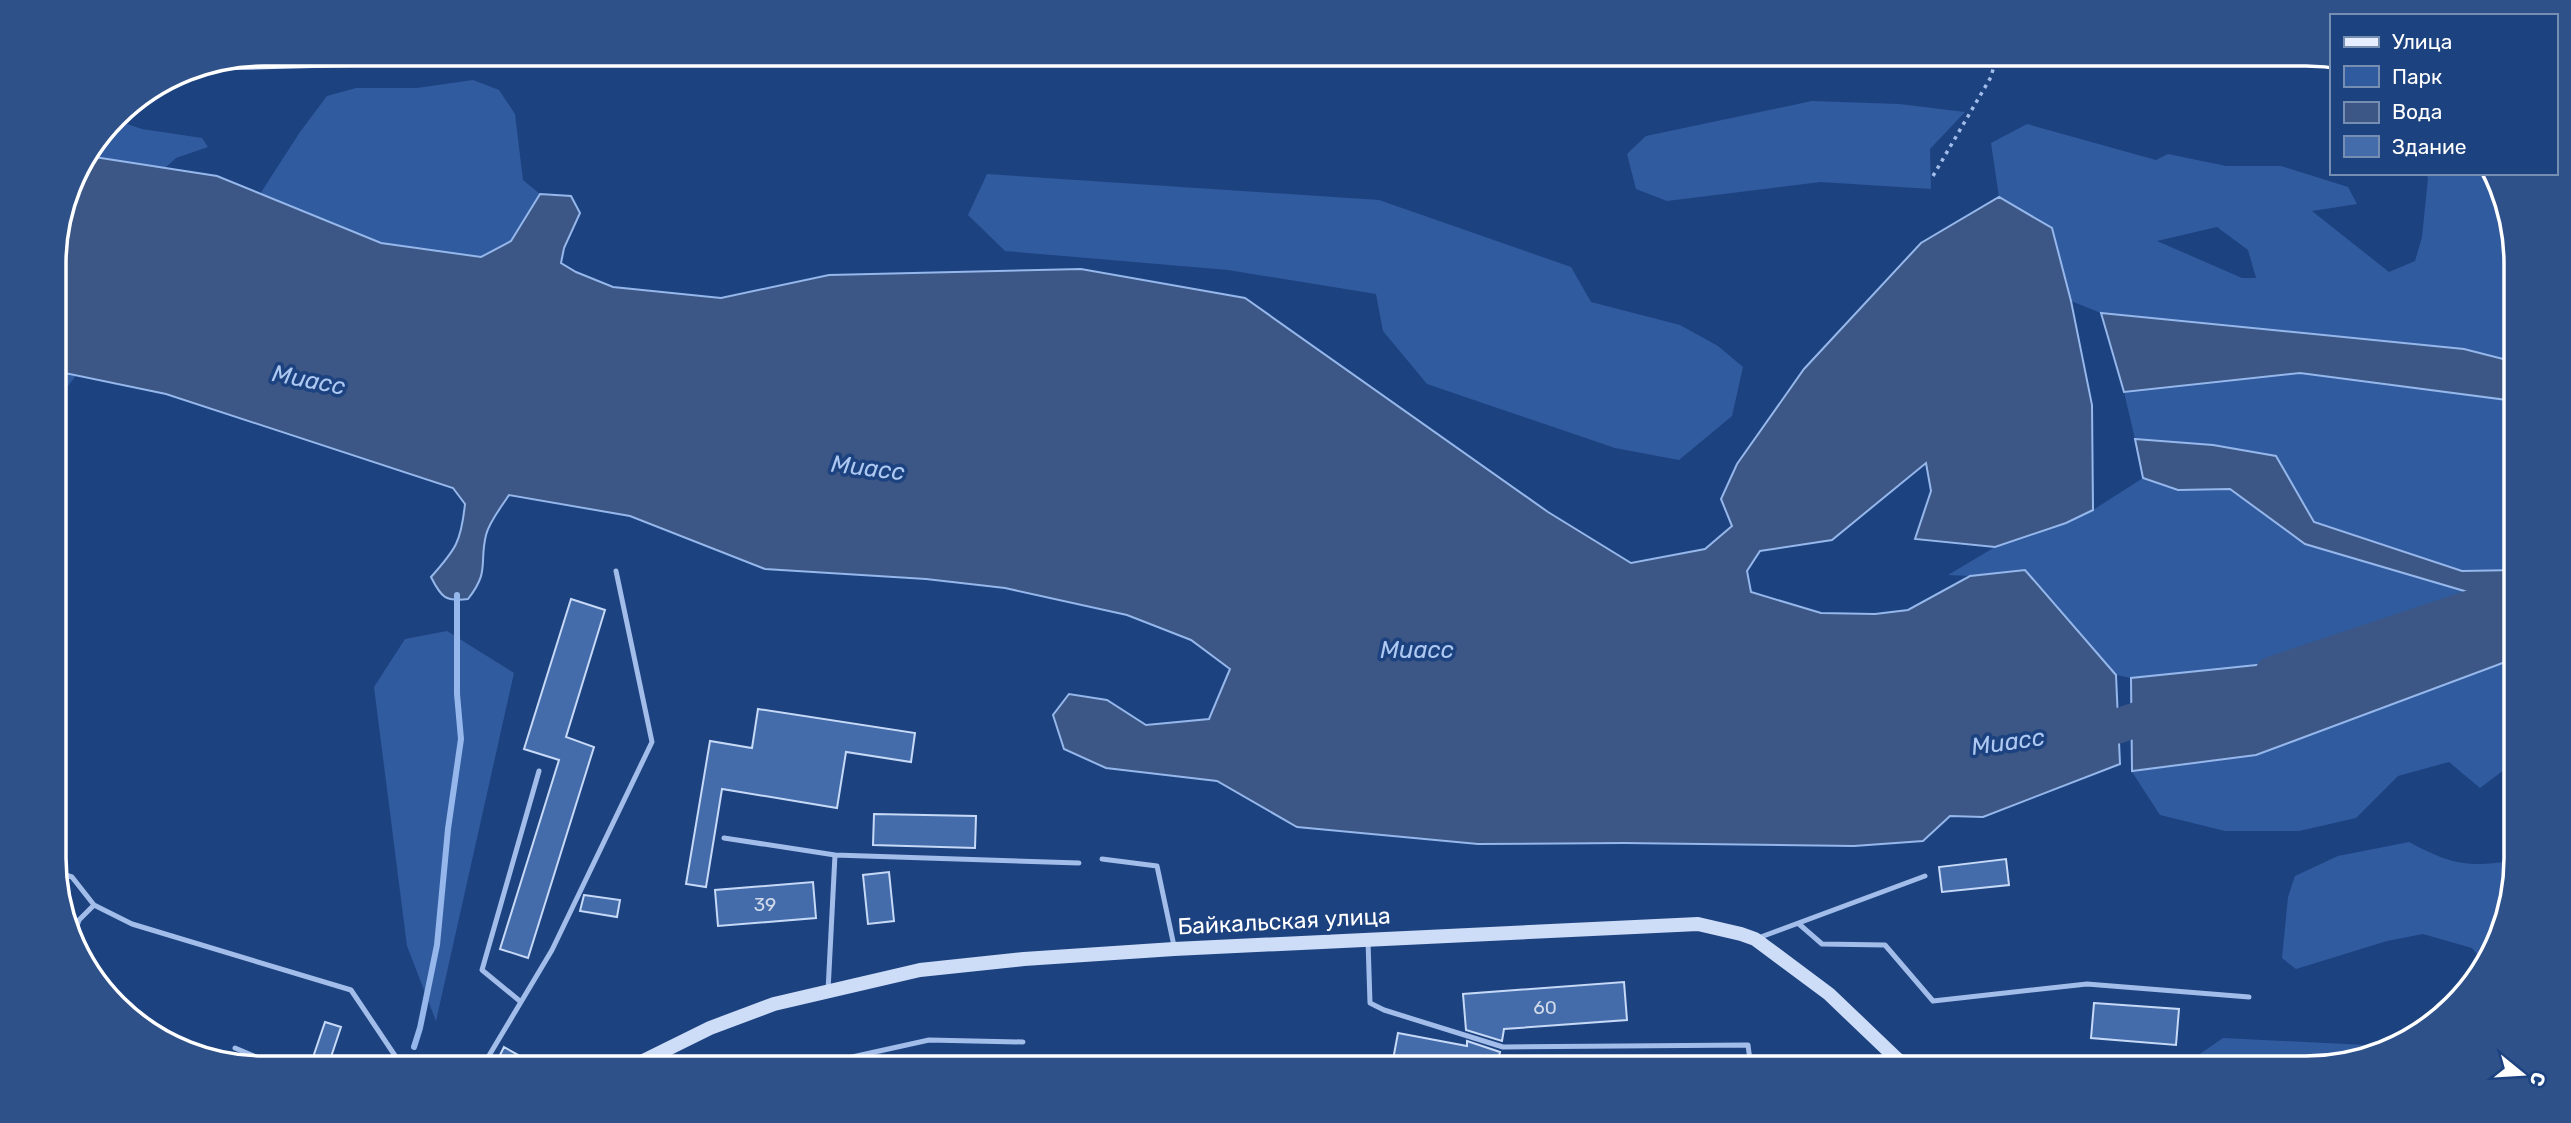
<svg xmlns="http://www.w3.org/2000/svg" width="2571" height="1123" font-family="Rubik,sans-serif">
<style>
.green{fill:#315b9f;fill-rule:evenodd}
.water{fill:#3c5785;stroke:#95b7eb;stroke-width:2}
.lines{fill:none;stroke-linecap:round;stroke-linejoin:round}
.stream{stroke:#95b7eb;stroke-width:6}
.river{stroke:#3c5785;stroke-width:35}
.building{fill:#456caa;stroke:#c6d9f7;stroke-width:2}
.path{stroke:#a2bde9;stroke-width:3.5;stroke-dasharray:3.5 5;stroke-linecap:butt}
.lane{stroke:#a2bde9;stroke-width:5}
.secondary{stroke:#cddcf7;stroke-width:14}
.primary{stroke:#e5edfe;stroke-width:18}
.labels{text-anchor:middle;stroke-width:7;stroke-linejoin:round;paint-order:stroke}
.number-label{font-size:19px;fill:#d0daea}
.street-label{font-size:23px;fill:#fff;stroke:#1d4280}
.water-label{font-size:24px;font-style:italic;fill:#adc8f1;stroke:#1d4280}
.rim{fill:none;stroke:#fff;stroke-width:3.5}
</style>
<rect width="100%" height="100%" fill="#1d4280"/>
<!-- green -->
<path class="green" d="M473,80L499,90L515,114L523,180L540,194L511,241L481,257L381,243L260,194L300,132L327,96L356,88H417Z
M1812,101L1899,104L1965,112L1930,149L1931,189L1821,182L1667,201L1636,189L1627,154L1646,136Z
M115,120L142,129L202,138L208,147L176,158L165,168L88,156Z
M2027,124L2156,160L2168,154L2226,166H2281L2348,187L2357,204L2312,211L2389,272L2415,261L2422,237L2428,178L2425,173H2488L2515,237V379L2285,331L2101,313L2071,301L2052,228L1999,197L1991,143ZM2217,227L2248,250L2256,278H2242L2157,241Z
M987,174L1379,200L1571,267L1591,302L1680,325L1718,346L1743,367L1732,416L1679,460L1615,448L1427,384L1383,331L1376,294L1228,270L1005,251L968,215Z
M55,371L77,374L55,404Z
M2300,373L2515,401L2516,570L2462,571L2313,522L2275,456L2213,445L2135,439L2124,392Z
M2143,478L2178,490L2230,489L2305,544L2489,598L2344,656L2131,678L2116,675L2025,570L1970,576L1948,575L1995,547L2066,523L2093,510Z
M447,631L514,673L436,1021L407,946L374,687L405,639Z
M2516,658V761L2480,788L2449,762L2398,776L2356,818L2299,831H2225L2160,815L2132,772L2256,755Z
M2409,842C2452,865 2468,868 2516,860L2501,939L2486,965L2472,948L2423,934L2387,941L2296,969L2282,958L2288,897L2295,876L2338,856Z
M2223,1038L2386,1046L2320,1068H2193L2197,1056Z"/>
<!-- water -->
<path class="water" d="M88,156L217,176L381,243L481,257L511,241L540,194L571,196L580,213L564,248L561,263L576,272L613,287L721,298L829,275L1081,269L1245,298L1548,512L1631,563L1705,549L1732,526L1721,499L1737,464L1804,369L1921,243L1999,197L2052,228L2071,301L2092,405L2093,510L2066,523L1995,547L1915,539L1931,491L1926,463L1832,540L1760,551L1747,571L1751,592L1821,613L1875,614L1908,610L1970,576L2025,570L2116,675L2120,764L1983,817L1950,816L1923,841L1854,846L1624,843L1478,844L1297,827L1217,781L1106,768L1064,749L1053,715L1069,694L1107,700L1146,725L1209,719L1230,669L1191,640L1127,615L1005,588L926,579L765,569L630,516L509,495C502,506 489,522 486,535C479,564 490,571 468,599C445,602 441,597 431,577C456,549 461,542 465,504L453,488L166,394L55,371V250L76,172Z
M2101,313L2464,349L2515,362V401L2300,373L2124,392Z
M2135,439L2213,445L2276,456L2314,522L2462,571L2516,570V658L2256,755L2132,771L2131,678L2344,656L2488,598L2305,544L2230,489L2178,490L2143,478Z"/>
<g class="lines">
<!-- stream -->
<path class="stream" d="M414,1047L420,1028L437,945L448,829L461,739L457,694V595"/>
<!-- river -->
<path class="river" d="M2272,674L2478,605
M2071,733L2118,726L2176,706"/>
</g>
<!-- building -->
<path class="building" d="M571,599L605,610L566,737L594,747L528,958L500,949L559,760L524,749Z
M758,709L915,733L911,762L846,752L837,808L722,789L706,887L686,884L710,741L752,748Z
M874,814L976,816L975,848L873,845Z
M2006,859L2009,885L1942,892L1939,867Z
M889,872L894,921L868,924L863,875Z
M813,882L816,918L718,926L715,890Z
M584,895L620,900L617,917L580,911Z
M1624,982L1627,1020L1504,1029L1502,1041L1466,1030L1463,994Z
M2094,1003L2179,1009L2176,1045L2091,1038Z
M325,1022L341,1027L327,1069H309Z
M1398,1033L1467,1046V1041L1500,1052L1497,1068L1410,1069L1392,1065Z
M504,1047L518,1055L511,1069L497,1061Z"/>
<g class="lines">
<!-- path -->
<path class="path" d="M200,67L201,72
M1933,176L1991,77L1997,54"/>
<!-- lane -->
<path class="lane" d="M724,838L835,855L1079,863
M1102,859L1157,866L1174,946
M56,872L72,877L94,905L132,924L351,990L404,1069
M1799,924L1822,944L1885,945L1933,1001L2087,984L2249,997
M75,932L79,920L94,905
M1758,938L1925,876
M1368,941L1370,1003L1384,1010L1503,1047L1748,1045L1751,1068
M828,991L835,855
M521,1002L482,970L539,771
M235,1048L284,1069
M481,1069L552,950L652,742L616,571
M812,1069L825,1063L929,1040L1023,1042"/>
<!-- secondary -->
<path class="secondary" d="M627,1069L710,1028L774,1004L920,970L1024,959L1174,949L1698,924L1741,934L1755,939L1829,994L1897,1059L1913,1068"/>
<!-- primary -->
<path class="primary" d="M231,61L511,54"/>
</g>
<g class="labels">
<!-- number labels -->
<g class="number-label">
<text x="765" y="911">39</text>
<text x="1545" y="1014">60</text>
</g>
<!-- street labels -->
<g class="street-label">
<text transform="translate(1284 921) rotate(-3)" y="8">Байкальская улица</text>
</g>
<!-- water labels -->
<g class="water-label">
<text transform="translate(309 380) rotate(11)" y="8">Миасс</text>
<text transform="translate(868 468) rotate(7)" y="8">Миасс</text>
<text x="1417" y="658">Миасс</text>
<text transform="translate(2008 742) rotate(-8)" y="8">Миасс</text>
</g>
</g>
<!-- crop -->
<path d="M0 0H2571V1123H0ZM264 66H2306A198 198 0 0 1 2504 264V858A198 198 0 0 1 2306 1056H264A198 198 0 0 1 66 858V264A198 198 0 0 1 264 66Z" fill="#2f518a" fill-rule="evenodd"/>
<path class="rim" d="M264 66H2306A198 198 0 0 1 2504 264V858A198 198 0 0 1 2306 1056H264A198 198 0 0 1 66 858V264A198 198 0 0 1 264 66Z"/>
<!-- legend -->
<rect x="2330" y="14" width="228" height="161" fill="#1d4280" stroke="#778eb3" stroke-width="2"/>
<rect x="2344" y="37" width="35" height="10" fill="#e5edfe" stroke="#778eb3" stroke-width="2"/>
<text x="2392" y="49" font-size="21" fill="#ffffff">Улица</text>
<rect x="2344" y="66" width="35" height="21" fill="#315b9f" stroke="#778eb3" stroke-width="2"/>
<text x="2392" y="84" font-size="21" fill="#ffffff">Парк</text>
<rect x="2344" y="102" width="35" height="21" fill="#3c5785" stroke="#778eb3" stroke-width="2"/>
<text x="2392" y="119" font-size="21" fill="#ffffff">Вода</text>
<rect x="2344" y="136" width="35" height="21" fill="#456caa" stroke="#778eb3" stroke-width="2"/>
<text x="2392" y="154" font-size="21" fill="#ffffff">Здание</text>
<!-- north arrow -->
<g transform="translate(2522 1074) rotate(108)" stroke="#1d4280" stroke-width="5" paint-order="stroke">
<path d="M0-5L12 26L0 18L-12 26Z" fill="#ffffff"/>
<text y="-10" font-size="19" font-weight="bold" text-anchor="middle" fill="#ffffff">С</text>
</g>
</svg>
